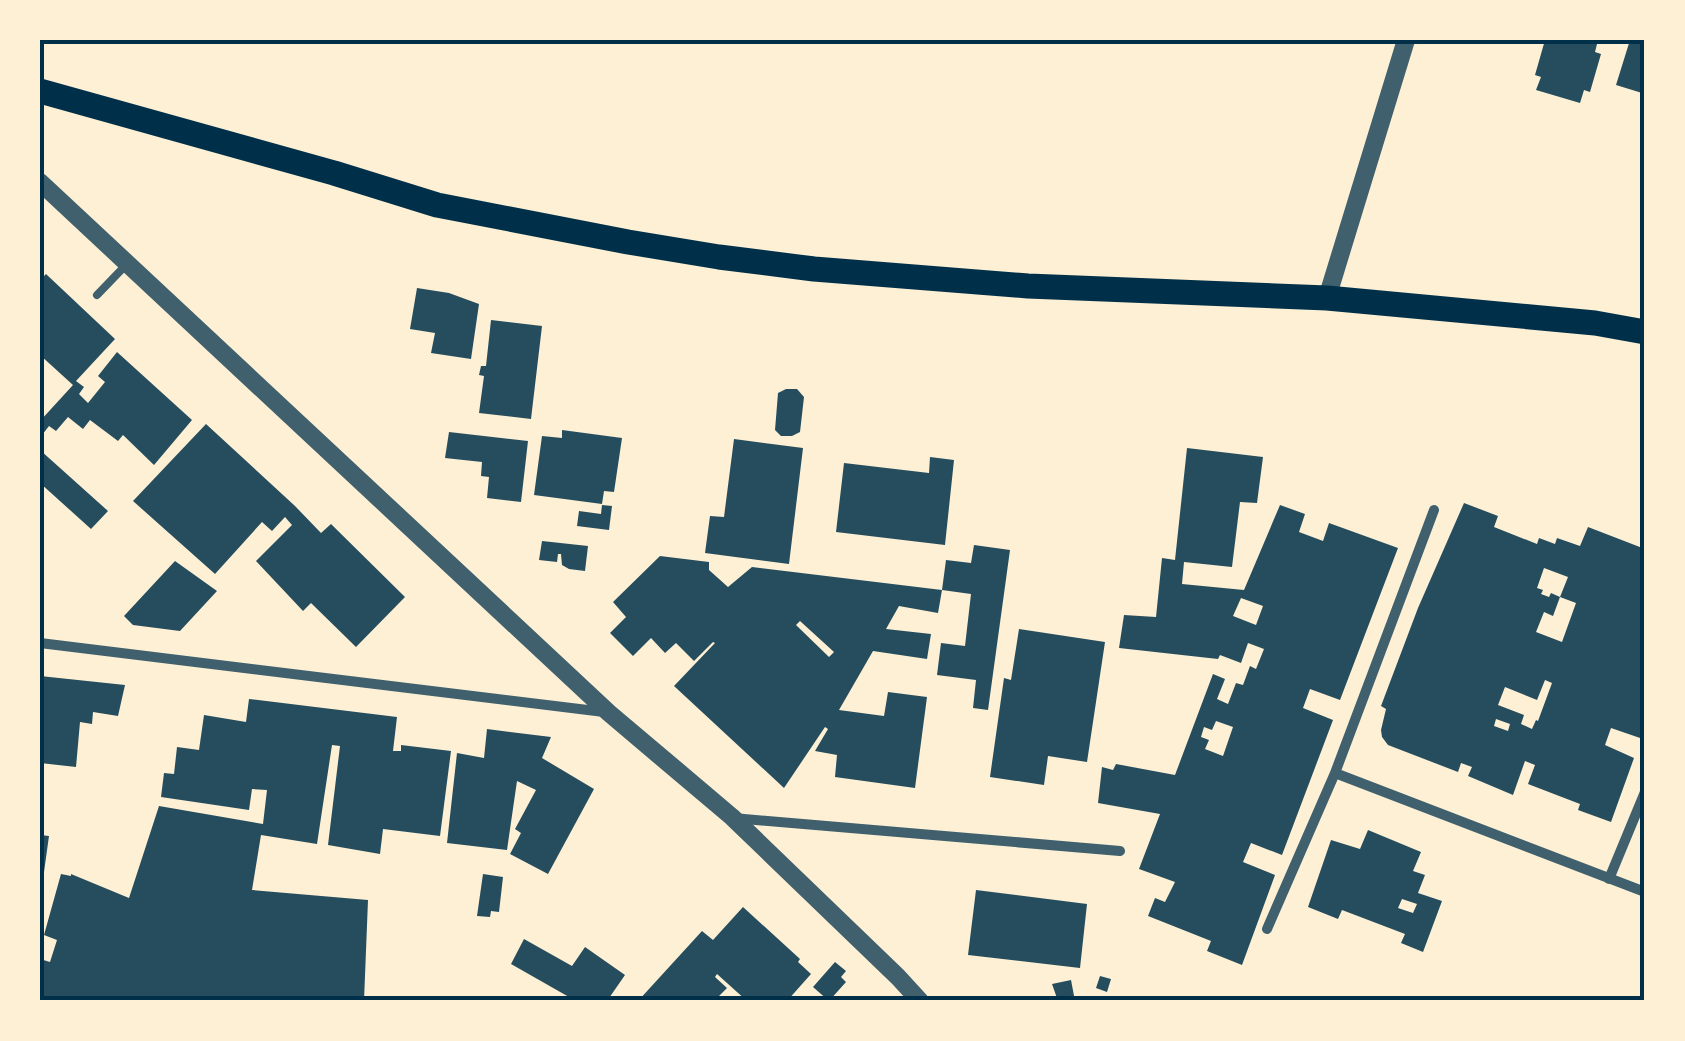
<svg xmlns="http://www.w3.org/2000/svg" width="1685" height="1041" font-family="'Fira Sans',sans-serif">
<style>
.building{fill:#264d5e;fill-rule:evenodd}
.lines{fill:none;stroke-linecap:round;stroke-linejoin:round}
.service{stroke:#3f606c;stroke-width:8}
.minor{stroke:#3f606c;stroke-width:10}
.tertiary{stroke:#3f606c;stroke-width:18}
.primary{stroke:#003049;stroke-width:25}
.neatline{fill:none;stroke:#003049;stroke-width:4}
</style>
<rect width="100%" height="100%" fill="#fdf0d5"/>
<!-- building -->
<path class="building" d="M1545,40H1598L1595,52L1601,54L1590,92L1584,90L1580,103L1536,90L1541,77L1535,75Z
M1630,40H1645V83L1642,93L1616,85Z
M46,274L115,339L76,381L84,387L79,394L88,403L105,382L98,376L117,352L192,420L154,465L123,435L118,441L90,420L83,429L68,417L56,431L49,426L42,435L40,433V421L73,385L40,355V280Z
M417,288L449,293L479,304L471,359L431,353L435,333L410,329Z
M491,320L542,326L531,419L479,413L484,376L479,375L481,366H486Z
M786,389H797L804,397L800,432L792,436H781L775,430L778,393Z
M206,424L295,506L321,533L331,524L405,597L356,647L311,603L303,611L256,561L292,525L285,517L272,531L262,522L215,574L133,501Z
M562,430L622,438L614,492L604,491L602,504L534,495L542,436L562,438Z
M449,432L528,441L521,502L487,498L489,477L481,476L482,462L445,458Z
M734,439L803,448L789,564L705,553L710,516L724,517Z
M1187,448L1263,457L1257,503L1240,502L1232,567L1184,562L1182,584L1244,590L1280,505L1305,514L1299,532L1323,541L1329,523L1398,548L1340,700L1310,689L1303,708L1333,720L1282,855L1251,843L1243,862L1275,875L1242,965L1207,951L1211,941L1148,916L1155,898L1165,902L1175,882L1139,869L1160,814L1098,803L1102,767L1113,770L1116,764L1175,775L1213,674L1225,679L1217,699L1228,704L1236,683L1243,685L1250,666L1256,669L1264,649L1248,643L1241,663L1220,655L1218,659L1119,648L1124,615L1156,617L1162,558L1175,560ZM1241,598L1263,606L1256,625L1233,616ZM1216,721L1233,727L1223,756L1205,749L1209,740L1201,737L1204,727L1212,730Z
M40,450L108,511L91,529L40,483Z
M930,457L954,460L945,545L836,532L844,463L929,473Z
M1464,503L1498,516L1494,527L1537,544L1539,538L1555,544L1557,538L1580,546L1588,527L1645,549V734L1643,739L1611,728L1605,745L1634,758L1611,822L1578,810L1580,804L1528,784L1535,765L1525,761L1513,795L1468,776L1472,767L1461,763L1458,772L1388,745L1382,737L1381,730L1386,709L1381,706L1418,608ZM1544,568L1568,577L1560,597L1551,593L1549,597L1541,594L1543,590L1537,588ZM1560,597L1576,603L1562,642L1536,632L1544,612L1553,616ZM1545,680L1552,683L1538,721L1536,720L1532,729L1521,724L1524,715L1498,705L1505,687L1537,700ZM1496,719L1510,724L1508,731L1494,726Z
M602,505L612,506L609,530L577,526L579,511L601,514Z
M542,541L588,546L585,571L569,569L562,565L561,554H558L557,562L539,560Z
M974,545L1010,550L988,710L973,708L976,680L937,675L941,643L965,646L971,594L942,590L938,613L899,606L886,629L931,634L927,659L873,651L839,710L884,716L888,692L927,697L915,788L835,777L837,755L815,751L828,729L825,727L784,788L674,686L715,643L713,642L694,661L676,643L665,653L651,638L633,656L610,633L626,617L613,602L660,556L709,562V570L728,587L752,567L942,590L946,560L971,563ZM800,621L834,652L829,657L796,625Z
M175,561L217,591L180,631L133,625L124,616Z
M1019,629L1105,642L1087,762L1048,756L1044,785L990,777L1004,678L1011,680Z
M40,676L125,685L118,716L93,712L92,724L80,722L76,767L40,763Z
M249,699L397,717L393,751H401V745L451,751L440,836L383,829L380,854L328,845L340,746L332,745L317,844L261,835L252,890L368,900L364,1001H40V959L50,962L57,940L44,935L61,874L71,876V874L129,898L159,806L263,824L267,790L252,789L249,810L161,797L164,773L174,774L177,747L199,750L204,715L246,722Z
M487,729L551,737L542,758L594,789L548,874L510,854L521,833L515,829L536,790L517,781L507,850L447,843L457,753L484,758Z
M1368,830L1421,852L1413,871L1425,875L1418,893L1442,901L1423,952L1401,943L1405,934L1342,910L1338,919L1308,907L1331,840L1360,849ZM1402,899L1417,904L1413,913L1398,908Z
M40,835L49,836L44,872L40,871Z
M483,874L503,877L499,912L491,911L490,917L477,916Z
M976,890L1087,904L1080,968L968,955Z
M743,907L800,959L798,962L811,974L787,1001H747L717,974L715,977L727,988L714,1001H638L702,931L713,940Z
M524,939L572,966L585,947L625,975L607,1001H576L511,964Z
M835,962L846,971L841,977L846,982L829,1001L813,987Z
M1100,976L1111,979L1107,992L1096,988Z
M1071,980L1075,1001H1058L1052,984Z"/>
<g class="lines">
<!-- service -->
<path class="service" d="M97,295L125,266"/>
<!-- minor -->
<path class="minor" d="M40,643L604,712
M1335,773L1645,892
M733,818L1120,851
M1609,879L1645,792
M1267,929L1335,773L1434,510"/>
<!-- tertiary -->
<path class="tertiary" d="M40,182L609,713L732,817L898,977L920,1001
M1327,298L1406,40"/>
<!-- primary -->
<path class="primary" d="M40,91L334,173L437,205L628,242L719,257L814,269L1028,286L1327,298L1595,323L1645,332"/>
</g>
<!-- border -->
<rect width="1685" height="1041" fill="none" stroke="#fdf0d5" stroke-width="85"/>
<rect x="42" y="42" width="1600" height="956" class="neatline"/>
</svg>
